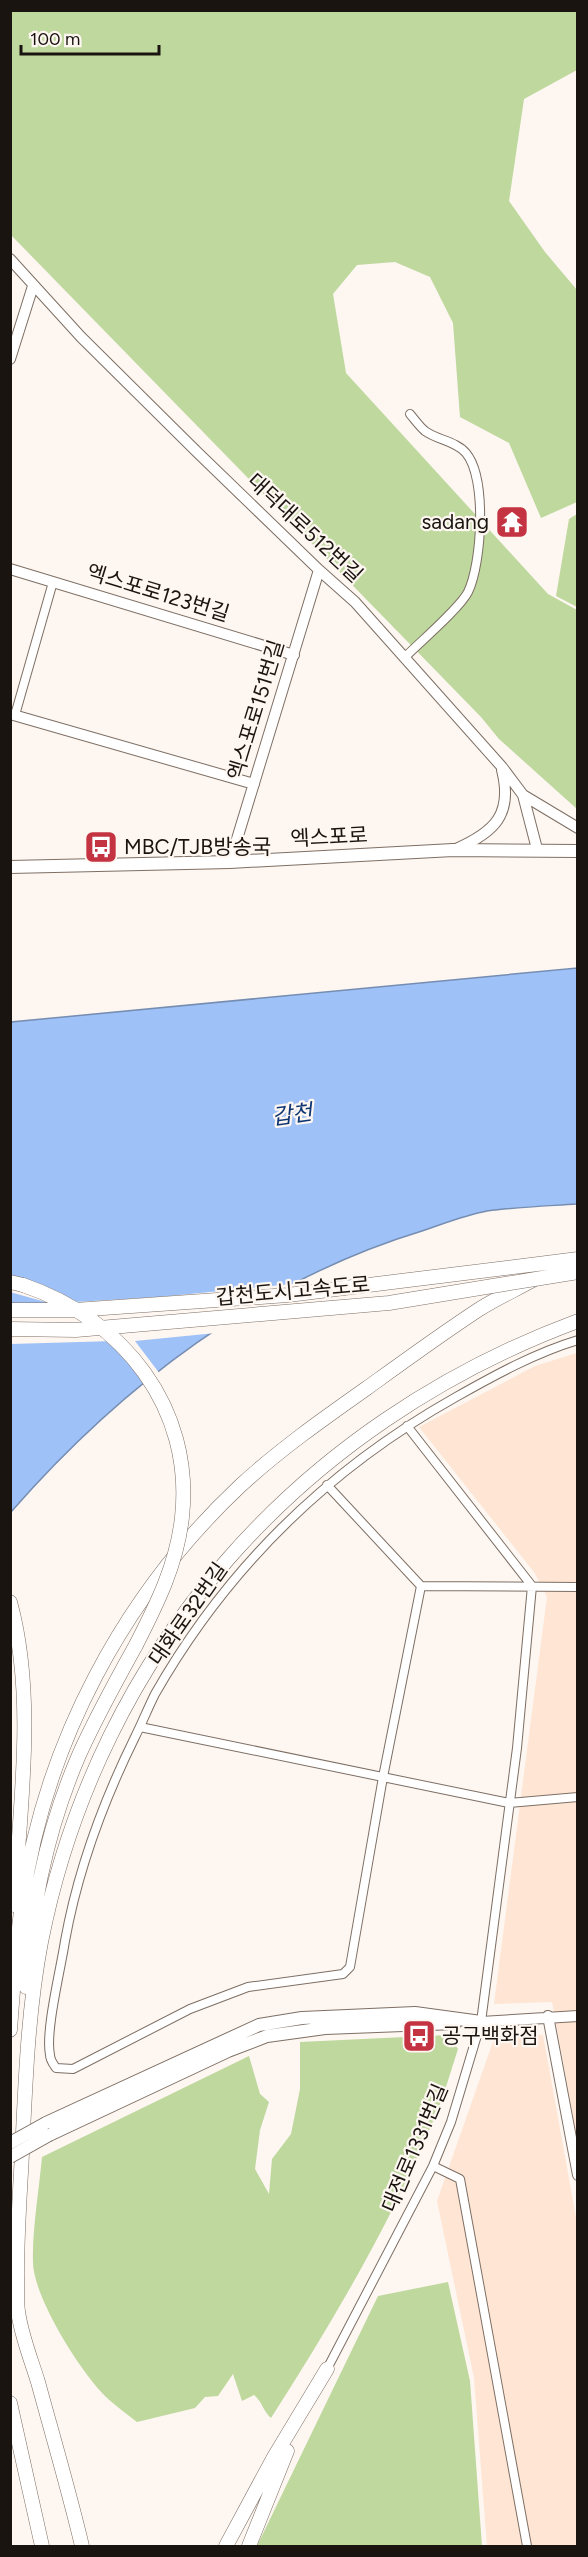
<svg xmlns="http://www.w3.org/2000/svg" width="588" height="2557" font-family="Figtree,'Noto Sans KR',sans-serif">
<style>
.built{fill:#fee5d4}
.green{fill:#bed89d}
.water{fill:#9ec1f7;stroke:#768db2;stroke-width:1.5}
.pier{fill:#fdf6f1}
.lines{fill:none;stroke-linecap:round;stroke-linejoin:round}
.minor-casing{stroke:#7e6f64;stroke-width:10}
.tertiary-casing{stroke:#7e6f64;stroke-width:12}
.secondary-casing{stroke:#7e6f64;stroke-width:14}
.trunk-casing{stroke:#7e6f64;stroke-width:15}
.minor{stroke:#fff;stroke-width:8}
.tertiary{stroke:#fff;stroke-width:10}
.secondary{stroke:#fff;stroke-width:12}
.trunk{stroke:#fff;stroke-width:14}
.secondary-bridge-casing{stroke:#7e6f64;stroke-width:14;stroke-linecap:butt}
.trunk-bridge-casing{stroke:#7e6f64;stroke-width:15;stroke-linecap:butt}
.secondary-bridge{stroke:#fff;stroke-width:12}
.trunk-bridge{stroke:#fff;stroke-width:14}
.labels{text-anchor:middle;stroke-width:4.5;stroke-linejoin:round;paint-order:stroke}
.poi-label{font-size:21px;fill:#1a1410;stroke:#fdf6f1;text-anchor:start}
.street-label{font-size:21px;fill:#1a1410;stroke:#fdf6f1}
.water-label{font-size:22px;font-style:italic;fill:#0d3574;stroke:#fdf6f1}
</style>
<rect width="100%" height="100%" fill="#fdf6f1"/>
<!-- built -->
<path class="built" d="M577,1353V2138L552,2002L494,2004L547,1597L534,1572L419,1427L535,1366Z
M543,2035L577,2223V2546H487L474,2378L437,2201L495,2036Z"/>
<!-- green -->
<path class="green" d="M11,11H577V70L524,99L509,201L545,252L577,290V502L541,518L509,443L460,417L453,323L430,277L395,262L357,265L333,294L346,373L548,594L577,610V809L499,739L481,717L11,235Z
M577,514V607L556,596L569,519Z
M448,2035L458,2049C451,2070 445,2093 436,2114C393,2220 333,2321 271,2418C263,2411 262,2401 254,2395L242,2401L233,2374L218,2396L205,2397L195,2408L137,2422C126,2413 114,2405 105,2396C80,2371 34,2298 33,2263C32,2231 39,2190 42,2157L249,2056L260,2094L269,2102L260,2130L255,2169L269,2194L272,2159L291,2134L300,2089V2042Z
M448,2282L470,2381L482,2546H257L378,2296Z"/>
<!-- water -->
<path class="water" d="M577,968V1204C547,1206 517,1207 487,1211C465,1215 443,1224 422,1231C260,1280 121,1386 11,1512V1022Z"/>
<!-- pier -->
<path class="pier" d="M11,1282L75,1302L159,1297L301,1283L216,1333L135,1341L160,1374L148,1385L114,1341L11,1344V1304L49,1303L10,1292Z"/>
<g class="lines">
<defs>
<path id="minor" d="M404,658C419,643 460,608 468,592C482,563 487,478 466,453C456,441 437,440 425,431C420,427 415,420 410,414
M15,715L53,582
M578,1340C535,1353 495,1375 456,1397C328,1469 228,1566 155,1694C148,1708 142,1723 135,1737C103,1802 78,1869 65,1941C61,1968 45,2031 50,2055C50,2060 54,2065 56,2068L73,2069L190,2009L248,1987L343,1974L350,1967L383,1777L421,1586L578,1587
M327,1485L421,1586
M140,1727L509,1803L578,1797
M433,2166L460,2179L527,2546
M327,2369L433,2166L451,2122L481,2022L517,1748L532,1586L407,1426"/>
<path id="tertiary" d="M10,259L81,337L197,452L319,570L355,602L502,767L523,795L537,849
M10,359L33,286
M10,569L294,655
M10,714L254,784
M523,795L578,828
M456,849C495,832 513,814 502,770
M230,862L319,570
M548,2016L578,2175
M481,2022L578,2016"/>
<path id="secondary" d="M10,867L230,862L453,850L578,851
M46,2123L259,2025L302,2018L415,2013L481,2022
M49,2135L228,2051L267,2036L325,2028L455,2023"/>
<path id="trunk" d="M10,1282L23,1285
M10,1602C36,1696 20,1808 14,1905
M26,1987C31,1907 47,1829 79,1755C96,1717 116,1681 136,1645
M10,2030C13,1988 16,1946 22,1904C44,1745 123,1596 240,1486C279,1450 323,1419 367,1388C403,1362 440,1335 478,1310C495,1299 515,1290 533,1280
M10,2403L42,2546
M82,2546C69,2491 53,2437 38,2382C31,2359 21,2335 18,2311C16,2299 18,2286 17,2274C17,2227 21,2180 23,2133C26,2069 29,2005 41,1942C99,1649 300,1424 578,1321
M226,2546L274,2457L327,2369
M249,2546L287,2451"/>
</defs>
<!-- minor casing -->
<use href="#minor" class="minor-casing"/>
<!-- tertiary casing -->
<use href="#tertiary" class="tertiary-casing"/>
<!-- secondary casing -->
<use href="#secondary" class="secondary-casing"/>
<!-- trunk casing -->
<use href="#trunk" class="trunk-casing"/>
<!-- minor -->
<use href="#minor" class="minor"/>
<!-- tertiary -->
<use href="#tertiary" class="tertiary"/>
<!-- secondary -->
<use href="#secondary" class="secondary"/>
<!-- trunk -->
<use href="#trunk" class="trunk"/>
<defs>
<path id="secondary-bridge" d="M10,2143L46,2123
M10,2157L49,2135"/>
<path id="trunk-bridge" d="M23,1285C123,1319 194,1408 182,1517C177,1564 157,1604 136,1645
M10,1310H75L288,1295L578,1259
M10,1329L76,1330L389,1303L578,1272"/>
</defs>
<!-- secondary-bridge casing -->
<use href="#secondary-bridge" class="secondary-bridge-casing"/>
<!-- trunk-bridge casing -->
<use href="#trunk-bridge" class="trunk-bridge-casing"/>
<!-- secondary-bridge -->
<use href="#secondary-bridge" class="secondary-bridge"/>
<!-- trunk-bridge -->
<use href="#trunk-bridge" class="trunk-bridge"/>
</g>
<!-- icons -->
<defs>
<symbol id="temple-square" viewBox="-11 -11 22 22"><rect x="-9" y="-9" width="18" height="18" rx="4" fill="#c33341" stroke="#fdf6f1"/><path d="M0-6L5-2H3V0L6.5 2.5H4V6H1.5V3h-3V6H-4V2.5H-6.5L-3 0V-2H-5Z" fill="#fff"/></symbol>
<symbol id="bus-square" viewBox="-11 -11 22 22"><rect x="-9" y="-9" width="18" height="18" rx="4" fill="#c33341" stroke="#fdf6f1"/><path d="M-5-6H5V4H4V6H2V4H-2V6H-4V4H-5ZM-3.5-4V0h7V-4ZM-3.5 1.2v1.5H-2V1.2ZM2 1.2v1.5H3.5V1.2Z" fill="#fff"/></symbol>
</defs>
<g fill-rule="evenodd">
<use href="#temple-square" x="493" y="503" width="38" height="38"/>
<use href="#bus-square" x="82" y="828" width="38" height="38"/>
<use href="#bus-square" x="400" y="2017" width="38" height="38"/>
</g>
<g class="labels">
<!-- poi labels -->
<g class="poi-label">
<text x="489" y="529" text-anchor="end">sadang</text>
<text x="124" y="854">MBC/TJB방송국</text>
<text x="442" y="2043">공구백화점</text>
</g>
<!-- street labels -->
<g class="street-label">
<text transform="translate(305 528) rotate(43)" y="7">대덕대로512번길</text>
<text transform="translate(158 593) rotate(17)" y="7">엑스포로123번길</text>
<text transform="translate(256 710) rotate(-73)" y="7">엑스포로151번길</text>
<text transform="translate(329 837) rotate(-3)" y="7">엑스포로</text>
<text transform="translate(293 1291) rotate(-5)" y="7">갑천도시고속도로</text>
<text transform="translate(188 1614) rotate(-55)" y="7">대화로32번길</text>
<text transform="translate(415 2148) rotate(-67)" y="7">대전로1331번길</text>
</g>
<!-- water labels -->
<g class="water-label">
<text transform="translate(292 1114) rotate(-8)" y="8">갑천</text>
</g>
</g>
<!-- border -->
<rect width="588" height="2557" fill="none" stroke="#1a1410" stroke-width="24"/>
<!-- scale -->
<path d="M21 45v9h138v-9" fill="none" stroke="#1a1410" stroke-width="3"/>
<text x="30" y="45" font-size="18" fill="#1a1410" stroke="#fdf6f1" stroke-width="4.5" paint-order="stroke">100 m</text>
</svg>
